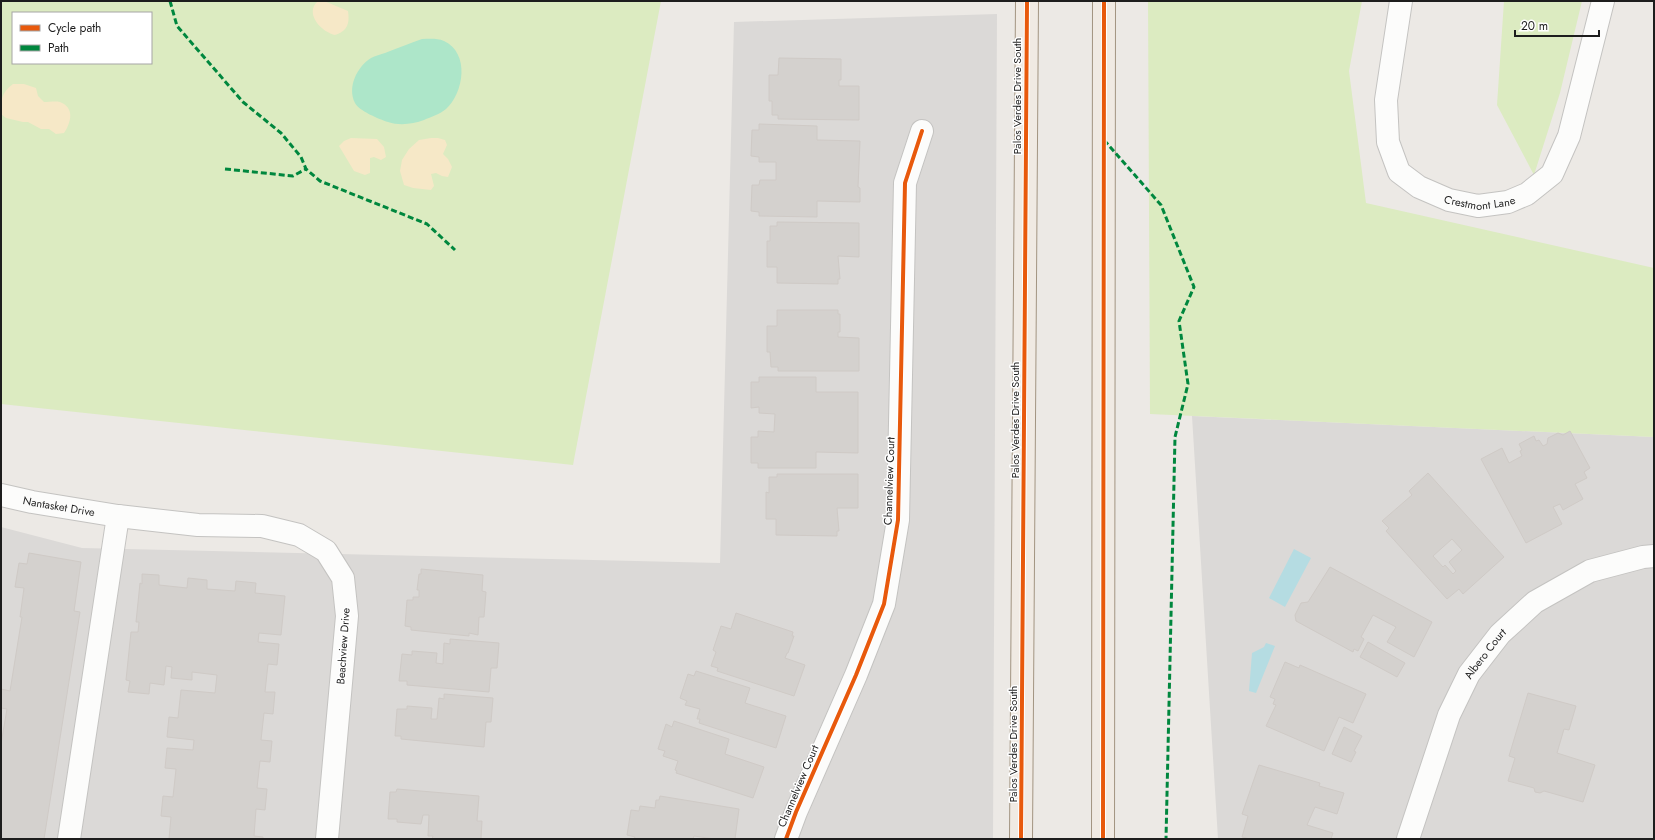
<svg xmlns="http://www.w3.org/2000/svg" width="1655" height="840" font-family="Jost,sans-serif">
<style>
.residential{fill:#dbd9d7}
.grass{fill:#dcebc1;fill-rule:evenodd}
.sand{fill:#f6e8c7}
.pitch{fill:#ade6c9}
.water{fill:#b5dce2}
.building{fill:#d4d1ce;stroke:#cfcac6;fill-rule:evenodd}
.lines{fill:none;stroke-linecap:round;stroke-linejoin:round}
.minor-casing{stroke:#c4c3c1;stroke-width:24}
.major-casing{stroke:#a29481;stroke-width:24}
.minor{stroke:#fcfcfb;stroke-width:22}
.major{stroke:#f0eae3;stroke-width:22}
.quiet{stroke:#00873e;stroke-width:3;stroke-dasharray:6 3;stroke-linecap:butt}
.cycleway-casing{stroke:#fff;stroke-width:6}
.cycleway{stroke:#e8590c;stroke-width:4}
.labels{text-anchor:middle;stroke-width:3;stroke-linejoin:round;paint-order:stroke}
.street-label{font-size:11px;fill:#1d1d1d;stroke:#fff}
</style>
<rect width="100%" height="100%" fill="#ece9e5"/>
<!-- residential -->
<path class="residential" d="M997,14L993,839H1V527L82,548L720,563L734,22Z
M1192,416L1654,437V839H1218Z"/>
<!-- grass -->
<path class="grass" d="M1,1H661L573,465L1,404ZM13,13H151V63H13Z
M1148,1H1362L1349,71L1366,203L1654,268V437L1150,414Z
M1504,1H1582L1560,93L1534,175L1497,105Z"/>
<!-- sand -->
<path class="sand" d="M318,1H324L348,11C350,24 347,31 335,35C321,32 304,13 318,1Z
M13,84H24L36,88L38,96L44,102C49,102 56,101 60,102C75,108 71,122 64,133L56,134L49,129H41L28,122H23L6,118L1,114C1,100 1,93 13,84Z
M351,138L377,139L384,147L386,157L381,160L374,157L370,158V173L365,175L354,171L339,146L344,141Z
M431,138H438L445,140L447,145L443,154L448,159L452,167L448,177L442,176L436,173L431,174L434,186L431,190L413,188L404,185L400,171L402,160L409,149L419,140Z"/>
<!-- pitch -->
<path class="pitch" d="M422,39C429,39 437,38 444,41C470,53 464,93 446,109C440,114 431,117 424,120C413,124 400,126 388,122C379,119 359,111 355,103C347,87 357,67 371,58C375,56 381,54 385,53C398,48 410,43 422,39Z"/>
<!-- water -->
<path class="water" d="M1294,549L1311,558L1285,607L1269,598Z
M1266,643L1275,646L1256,693L1249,691L1252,653L1264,647Z"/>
<!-- building -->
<path class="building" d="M779,58L841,59V80H839V86H859V120L778,119V115H772V101H769V75H778Z
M759,124L817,126V140L860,141L858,187L860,188V202L817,201V217L759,216V212L751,211L752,185H759L760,180H776V162H759V157L751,156L752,130H759Z
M777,222L859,223V257L838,256L840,279H838V284L777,283V267H767V241H770V226H777Z
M777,310H838V314H840V332H838V337L859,338V371H778V367H771L770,352H767V326H777Z
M759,377H816V392H858V453L816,452V468H758V463H751V437H758V431L774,432L775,414L759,413V407L751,408V382H759Z
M1570,431L1590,468L1584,472L1587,478L1575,484L1583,499L1563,510L1560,504L1553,507L1562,524L1526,543L1481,459L1502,448L1509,463L1522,456L1520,451L1522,450L1519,444L1534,436L1536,441L1539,440L1543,446L1547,444L1548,438L1558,433L1563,435Z
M1428,473L1504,557L1463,594L1459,589L1447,599L1386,531L1389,528L1382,521L1412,495L1409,491ZM1452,539L1462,550L1449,562L1456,571L1453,574L1445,565L1443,567L1433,556Z
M777,474H858V508H837L839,531H837V536L776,535V519H766V492L769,493V477H777Z
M29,553L81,562L74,611L80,612L44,839H1V744L7,709L1,708V689L10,691L22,617H20L24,588L15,587L19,563L27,564Z
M1330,567L1432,622L1414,657L1387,642L1396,627L1373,615L1361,637L1364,639L1358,651L1354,649L1353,652L1296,621L1295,615L1301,603L1308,602Z
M421,569L483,575L482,591L486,592L484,617H479L478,635L469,633V636L411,630V627L405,626L407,600H413V597H419V590H417L419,574H421Z
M142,574L159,575V585L187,588L188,578L207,580V589L235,591L236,581L256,583L255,593L285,596L281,635L259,633L258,642L279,644L277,665L268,664L265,692H275L273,714L264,713L261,740L272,741L270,762L260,761L257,788L267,789L265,810L256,809L254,836L263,837V839H169L171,817L161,816L163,796L173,797L176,769L165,768L167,748L193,750L194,740L167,737L169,717L178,718L181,690L215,693L217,675L192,672V680L171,678L172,667L166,666L164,685L150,683L149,694L128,692L130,681L126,680L131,632H138L139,622H136L140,583L142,584Z
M736,613L793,632L792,636H794L788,653H787L785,658L805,665L794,696L717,671L718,668L711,666L716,652L713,650L721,626L731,629Z
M450,639L499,643L497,668H491L489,692L407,685V681H399L402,654L412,655V651L437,653L436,663L443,664L444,643L450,644Z
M1368,642L1405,663L1397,677L1360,657Z
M1285,662L1299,668L1300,665L1366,694L1353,723L1339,717L1324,751L1266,726L1276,705L1273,704L1275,699L1270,697Z
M696,671L750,688L745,703L786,716L776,748L699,723L700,719H697L700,709L685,705L687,701L680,698L688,674L694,676Z
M1528,693L1576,706L1569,730L1564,729L1557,753L1595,765L1583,802L1544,791L1540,793L1535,792L1534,788L1508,781L1515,758L1509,756Z
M444,694L493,698L491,722H486L484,747L401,739V736H395L397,709H407V706L432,708L431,719H437L439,698L444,699Z
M674,721L729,739L725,754L764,767L753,798L676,773L677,771L675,770L678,761L663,756L665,751L658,749L666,724L672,727Z
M1344,727L1362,736L1354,751L1356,752L1351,762L1332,754Z
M1259,765L1320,783L1319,786L1344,793L1337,814L1315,807L1307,825L1333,833L1331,839H1250L1242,837L1248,816L1242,814Z
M397,789L479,796L477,821H482L481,839H432L433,836H428L429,815H423L421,824L397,822V819H388L390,792H396Z
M660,796L739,809L735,839H714L694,836L693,839H634L635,837L627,835L631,810L639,811L640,806L655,808L656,800H659Z"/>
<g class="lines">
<defs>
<g id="minor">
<path id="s1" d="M1401,1L1386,100L1388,142L1399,172L1419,187L1449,200L1478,206L1508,202L1527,194L1552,174L1569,136L1603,1"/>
<path id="s2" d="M1,495L32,502L118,516L198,525L262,526L299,535L326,551L343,578L347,616L327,839"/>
<path d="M69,839L118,516"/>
<path d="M786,839L796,812L856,675L884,604L898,520L905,183L922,131"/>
<path id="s3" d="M1408,839L1449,715L1469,674L1500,634L1535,602L1590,571L1643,557L1654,556"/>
</g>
<path id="major" d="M1021,839L1027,1
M1103,839L1104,1"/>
</defs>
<!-- minor casing -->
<use href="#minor" class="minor-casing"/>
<!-- major casing -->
<use href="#major" class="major-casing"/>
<!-- minor -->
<use href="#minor" class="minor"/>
<!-- major -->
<use href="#major" class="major"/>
<!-- quiet -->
<path class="quiet" d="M170,1L177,26L243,102L281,133L301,157L306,169L320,181L427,224L455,250
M1104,140L1161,205L1194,287L1179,321L1188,384L1175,437L1166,839
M225,169L293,176L306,169"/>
<defs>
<path id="cycleway" d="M786,839L796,812L856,675L884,604L898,520L905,183L922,131
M1021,839L1027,1
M1103,839L1104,1"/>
</defs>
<!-- cycleway casing -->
<use href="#cycleway" class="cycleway-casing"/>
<!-- cycleway -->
<use href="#cycleway" class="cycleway"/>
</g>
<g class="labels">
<!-- street labels -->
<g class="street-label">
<text transform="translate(1017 96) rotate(-90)" y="4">Palos Verdes Drive South</text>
<text dy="4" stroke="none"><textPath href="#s1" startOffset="263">Crestmont Lane</textPath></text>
<text transform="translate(1015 420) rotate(-90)" y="4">Palos Verdes Drive South</text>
<text transform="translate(889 481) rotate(-88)" y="4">Channelview Court</text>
<text dy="4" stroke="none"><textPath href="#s2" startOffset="59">Nantasket Drive</textPath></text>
<text transform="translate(343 646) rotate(-86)" y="4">Beachview Drive</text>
<text dy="4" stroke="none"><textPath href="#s3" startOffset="202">Albero Court</textPath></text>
<text transform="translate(1013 744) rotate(-90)" y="4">Palos Verdes Drive South</text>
<text transform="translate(798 786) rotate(-67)" y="4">Channelview Court</text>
</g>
</g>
<!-- border -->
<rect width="1655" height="840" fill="none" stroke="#1d1d1d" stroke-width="4"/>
<!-- legend -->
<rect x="12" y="12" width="140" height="52" fill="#ffffff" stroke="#a5a5a5"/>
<rect x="20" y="25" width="20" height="6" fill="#e8590c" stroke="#a5a5a5"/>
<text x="48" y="32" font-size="12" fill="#1d1d1d">Cycle path</text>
<rect x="20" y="45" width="20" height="6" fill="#00873e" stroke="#a5a5a5"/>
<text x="48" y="52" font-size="12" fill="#1d1d1d">Path</text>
<!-- scale -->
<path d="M1515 30v6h84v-6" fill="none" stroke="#1d1d1d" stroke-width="2"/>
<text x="1521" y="30" font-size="12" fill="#1d1d1d" stroke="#ffffff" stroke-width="3" paint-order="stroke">20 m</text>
</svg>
